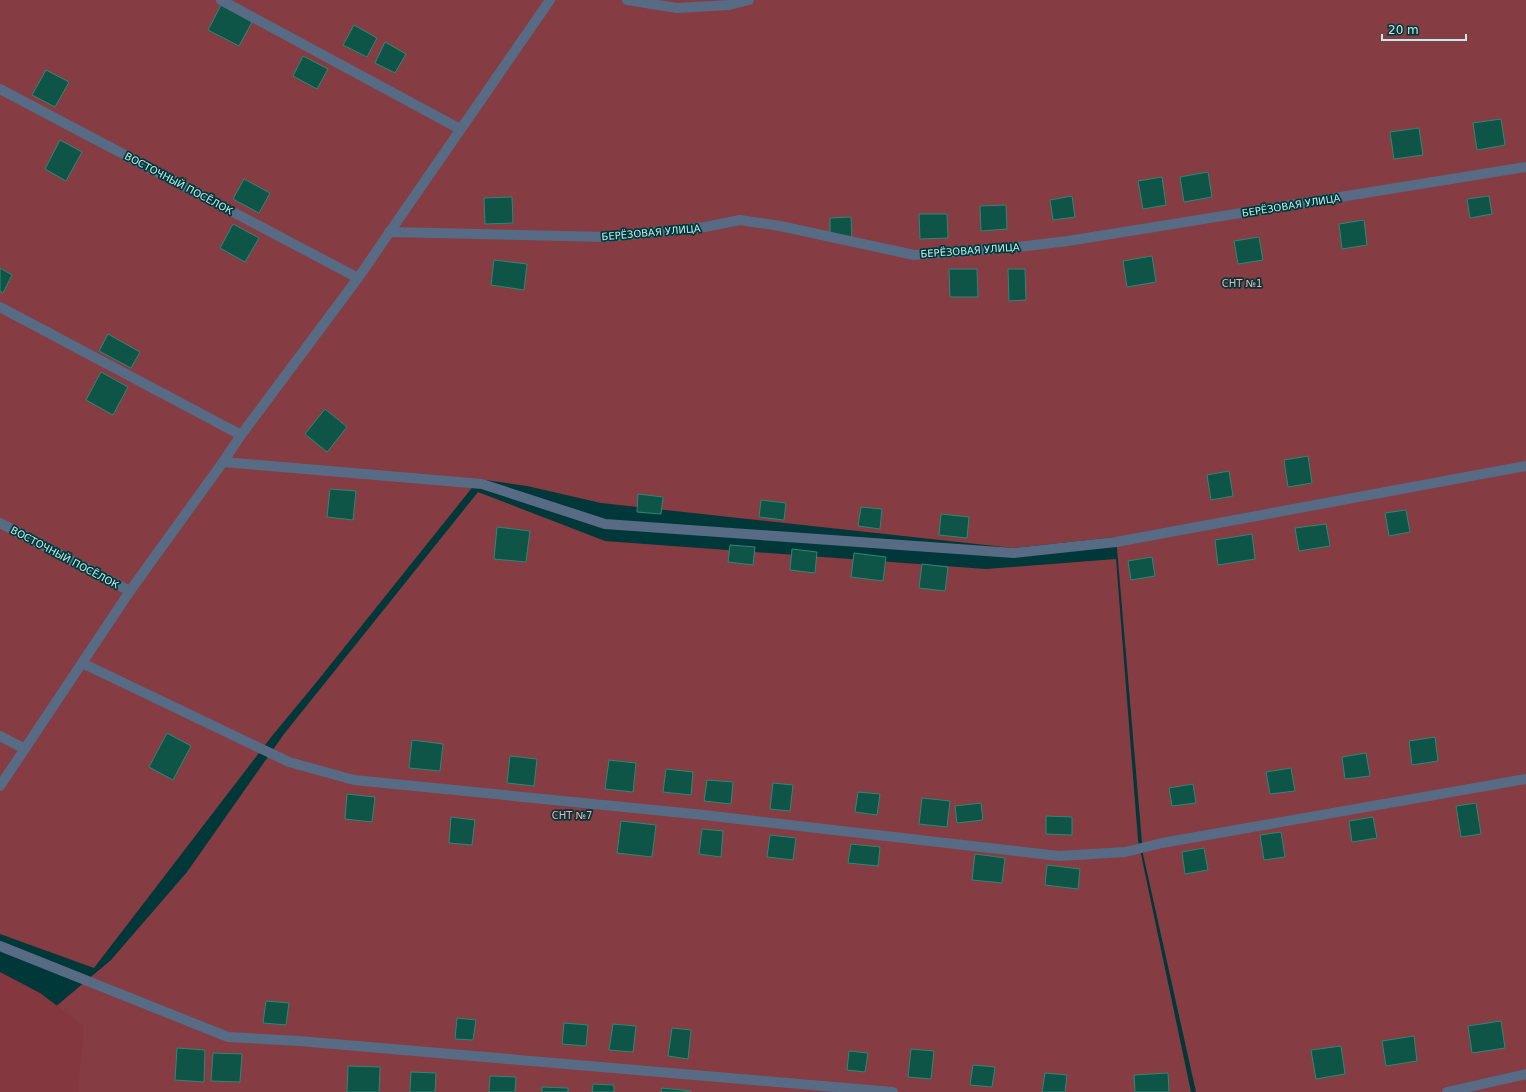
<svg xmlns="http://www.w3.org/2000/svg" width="1526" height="1092" font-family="'DejaVu Sans',sans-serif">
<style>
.green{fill:#853c43}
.forest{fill:#85373f}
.building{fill:#0e5548;stroke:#308775}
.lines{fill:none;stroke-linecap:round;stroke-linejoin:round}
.street{stroke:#576b85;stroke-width:10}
.labels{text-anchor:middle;stroke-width:3.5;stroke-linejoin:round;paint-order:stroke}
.street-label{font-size:10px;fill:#c2ecec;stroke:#003738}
.park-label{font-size:10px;fill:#f8b1b4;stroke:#003738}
</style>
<rect width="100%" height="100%" fill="#003738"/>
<!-- green -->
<path class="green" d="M0,0H1526V1092H1196L1143,854L1116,537L1013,548L601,503L527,486L479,479L315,684L272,736L94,968L0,934Z
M478,492L605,541L986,569L1116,559L1138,840L1191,1092H0L23,1034L111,960L187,872L284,734Z"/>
<!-- forest -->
<path class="forest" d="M0,972L40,993L84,1026L78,1092H0Z"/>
<!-- building -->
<path class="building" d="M221,5L252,22L239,46L208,30Z
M354,25L377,38L367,57L343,45Z
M385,42L406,54L395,73L375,63Z
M303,56L328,69L317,89L293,76Z
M46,70L69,82L55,107L32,95Z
M1501,119L1505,145L1477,150L1473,123Z
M1419,128L1423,155L1394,159L1390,132Z
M60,140L82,152L66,181L45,169Z
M1208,172L1212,197L1184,202L1180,177Z
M1162,177L1166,205L1143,209L1138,181Z
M244,179L270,193L259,213L233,199Z
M1072,196L1075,217L1053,220L1050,200Z
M1489,196L1492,214L1470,218L1467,199Z
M512,197L513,223L485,224L484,198Z
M1006,205L1007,229L981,231L980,206Z
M919,214H947L948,238L920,239Z
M851,217L852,240L830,241V218Z
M1364,220L1367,245L1342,249L1339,224Z
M233,224L259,238L245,262L220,248Z
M1259,237L1263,260L1238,264L1234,241Z
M1152,256L1156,282L1127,287L1123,261Z
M494,260L527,264L524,290L491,285Z
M0,268L12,275L3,293L0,291Z
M949,269H977L978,297H950Z
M1008,269H1025L1026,300L1009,301Z
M108,334L140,352L131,368L99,351Z
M101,372L128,387L113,415L86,400Z
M325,409L347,427L327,452L305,434Z
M1308,456L1312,483L1288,487L1284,460Z
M1229,471L1233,496L1211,500L1207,475Z
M330,489L356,491L353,520L327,517Z
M638,494L663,497L661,514L637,512Z
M761,500L786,503L784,520L759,517Z
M861,507L882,509L880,529L858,526Z
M1406,510L1410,532L1389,536L1385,513Z
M941,514L969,517L967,538L939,535Z
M1326,524L1330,546L1299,551L1295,528Z
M497,527L530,531L526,562L494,559Z
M1252,534L1255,559L1218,565L1215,540Z
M730,545L755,547L753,565L728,562Z
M792,549L817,552L815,573L790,570Z
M854,553L886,557L883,581L851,577Z
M1152,557L1155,576L1131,580L1128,561Z
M922,564L948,567L945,591L919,588Z
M167,733L191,746L173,780L149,767Z
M1435,737L1438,761L1412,765L1409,741Z
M412,740L443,744L440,771L409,768Z
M1366,753L1370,776L1345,779L1342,757Z
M510,756L537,759L534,786L507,783Z
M609,760L636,763L633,792L605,789Z
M1291,768L1295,791L1270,794L1266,772Z
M666,769L693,772L691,795L663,792Z
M707,780L733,782L731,804L704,801Z
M773,783L793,785L790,811L770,809Z
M1193,784L1196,803L1172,806L1169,788Z
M858,792L880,794L877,815L855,812Z
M347,794L375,797L372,822L345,819Z
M922,798L950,801L947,827L919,824Z
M981,803L983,820L957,823L955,806Z
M1476,803L1481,834L1461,837L1456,806Z
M1046,816L1072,817V835L1046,834Z
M451,817L475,820L472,845L449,843Z
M1373,817L1377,838L1352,842L1349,821Z
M621,821L656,825L652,857L617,853Z
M702,829L723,831L721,857L699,854Z
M1281,832L1285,857L1264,860L1260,835Z
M770,835L796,838L793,860L767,857Z
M851,844L880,847L878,866L848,863Z
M1204,848L1208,870L1185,874L1182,852Z
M975,854L1005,858L1002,883L972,880Z
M1047,865L1080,869L1078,889L1045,885Z
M266,1001L289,1003L286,1025L263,1023Z
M457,1018L476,1020L473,1040L455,1039Z
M1501,1021L1505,1048L1472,1053L1468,1026Z
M564,1023L588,1025L586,1046L562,1044Z
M613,1024L636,1026L633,1052L609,1050Z
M672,1028L691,1030L688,1059L668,1056Z
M1414,1036L1417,1061L1386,1066L1382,1041Z
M1341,1046L1345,1074L1316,1079L1311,1050Z
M177,1048L205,1050L204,1082L175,1080Z
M911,1049L934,1051L931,1079L908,1077Z
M849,1051L868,1053L865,1072L847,1070Z
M213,1053L242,1054L240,1082L211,1081Z
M973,1065L995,1067L992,1087L970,1085Z
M348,1066L380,1067L379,1092H347Z
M411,1072L436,1073L435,1092H410Z
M1045,1073L1067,1075L1065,1092H1042Z
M1168,1073L1169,1092H1135L1134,1075Z
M490,1076L516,1077L515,1092H489Z
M593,1084L614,1085V1092H592Z
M542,1087L568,1088V1092H542Z
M662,1088L691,1091V1092H661Z"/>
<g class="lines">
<!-- street -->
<path class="street" d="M221,0L460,129
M627,0L677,8L729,5L749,0
M0,89L358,278
M389,232L607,237L705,227L740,220L780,226L914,255L1018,247L1068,241L1526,167
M0,307L241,435
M223,462L482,484L605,524L1014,553L1116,542L1526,466
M0,523L130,591
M82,663L289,762L354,780L704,815L1059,856L1125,852L1162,843L1526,779
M0,736L25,749
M0,786L130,591L223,462L241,435L358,278L550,0
M0,946L228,1037L299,1041L893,1092
M1447,1092L1526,1074"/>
</g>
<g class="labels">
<!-- street labels -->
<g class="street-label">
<text transform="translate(179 183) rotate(28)" y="4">ВОСТОЧНЫЙ ПОСЁЛОК</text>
<text transform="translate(1291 205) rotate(-9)" y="4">БЕРЁЗОВАЯ УЛИЦА</text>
<text transform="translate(651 232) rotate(-5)" y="4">БЕРЁЗОВАЯ УЛИЦА</text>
<text transform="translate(970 250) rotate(-4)" y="4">БЕРЁЗОВАЯ УЛИЦА</text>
<text transform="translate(65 557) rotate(28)" y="4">ВОСТОЧНЫЙ ПОСЁЛОК</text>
</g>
<!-- park labels -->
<g class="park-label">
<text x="1242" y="287">СНТ №1</text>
<text x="572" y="819">СНТ №7</text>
</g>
</g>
<!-- scale -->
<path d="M1382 34v6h84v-6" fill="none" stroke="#c2ecec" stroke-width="2"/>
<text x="1388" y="34" font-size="12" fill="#c2ecec" stroke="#003738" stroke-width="3" paint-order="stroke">20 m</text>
</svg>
